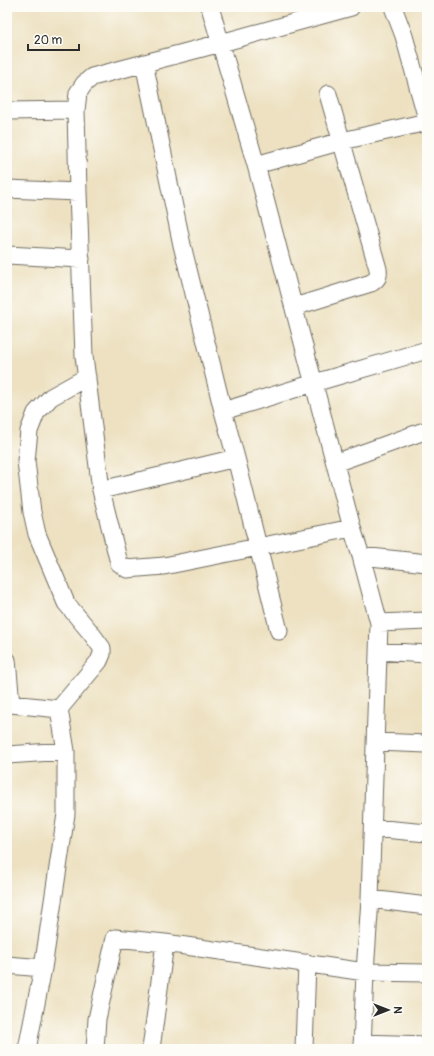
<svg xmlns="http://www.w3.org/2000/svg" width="434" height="1056" font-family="Pangolin,sans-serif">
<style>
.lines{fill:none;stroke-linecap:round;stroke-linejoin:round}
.minor-casing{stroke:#6f6b60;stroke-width:19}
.minor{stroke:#fff;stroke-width:17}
</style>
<rect width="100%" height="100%" fill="#fdfcf7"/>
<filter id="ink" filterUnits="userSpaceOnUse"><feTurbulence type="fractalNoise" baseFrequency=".025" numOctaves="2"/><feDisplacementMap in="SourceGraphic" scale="8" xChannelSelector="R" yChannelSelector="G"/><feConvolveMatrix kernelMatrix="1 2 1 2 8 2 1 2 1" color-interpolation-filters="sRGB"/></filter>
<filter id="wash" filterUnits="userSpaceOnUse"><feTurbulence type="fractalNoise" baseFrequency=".012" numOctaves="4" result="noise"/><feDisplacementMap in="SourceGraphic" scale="16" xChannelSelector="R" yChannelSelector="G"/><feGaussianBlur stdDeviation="0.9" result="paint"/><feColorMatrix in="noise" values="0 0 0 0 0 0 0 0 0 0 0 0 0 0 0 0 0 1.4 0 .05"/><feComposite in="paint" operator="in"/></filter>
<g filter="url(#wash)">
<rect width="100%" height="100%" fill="#ede1c1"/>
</g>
<g filter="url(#ink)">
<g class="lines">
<defs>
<path id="minor" d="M210,7L256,165L352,528L361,556L379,623L370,899L365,972L362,1049
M351,7L221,43L92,77L84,84L78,93L76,110L78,192L84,356L101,490L119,563L127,569L164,566L352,528
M393,7L404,36L427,119
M144,63L182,245L223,411
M7,111L76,110
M256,165L342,141L427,122
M7,189L78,192
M7,255L81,259
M294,307L371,283C378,279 379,276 378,269L328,94
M236,458L279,631
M335,463L427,430
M101,490L236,458L223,411L314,383L427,350
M361,556L427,563
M379,623L427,621
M378,651L427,654
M7,660L11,704L59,709
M376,742L427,744
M7,755L66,751
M373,828L427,833
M370,899L427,906
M7,965L43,968
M362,1043L427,1045
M27,1049L43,968L66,814V751L59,709L99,661L102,654V648L91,633L66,603L37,534L32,512L26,461L29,431L36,413L51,397L87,377
M95,1049L97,1019L115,938L165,943L365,972L427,973
M151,1049L165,943
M304,1049L307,963"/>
</defs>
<!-- minor casing -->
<use href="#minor" class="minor-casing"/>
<!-- minor -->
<use href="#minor" class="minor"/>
</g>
</g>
<!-- margin -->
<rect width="434" height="1056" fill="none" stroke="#fdfcf7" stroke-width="24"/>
<!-- north arrow -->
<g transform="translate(388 1010) rotate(90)" stroke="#fdfcf7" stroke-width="3" paint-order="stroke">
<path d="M0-3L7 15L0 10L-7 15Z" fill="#2b2b2b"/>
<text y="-6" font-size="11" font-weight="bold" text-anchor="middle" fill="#2b2b2b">N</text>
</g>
<!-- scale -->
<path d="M28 44v6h51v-6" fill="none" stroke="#2b2b2b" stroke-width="2"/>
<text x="34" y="44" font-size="12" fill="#2b2b2b" stroke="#fdfcf7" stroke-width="3" paint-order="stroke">20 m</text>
</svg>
